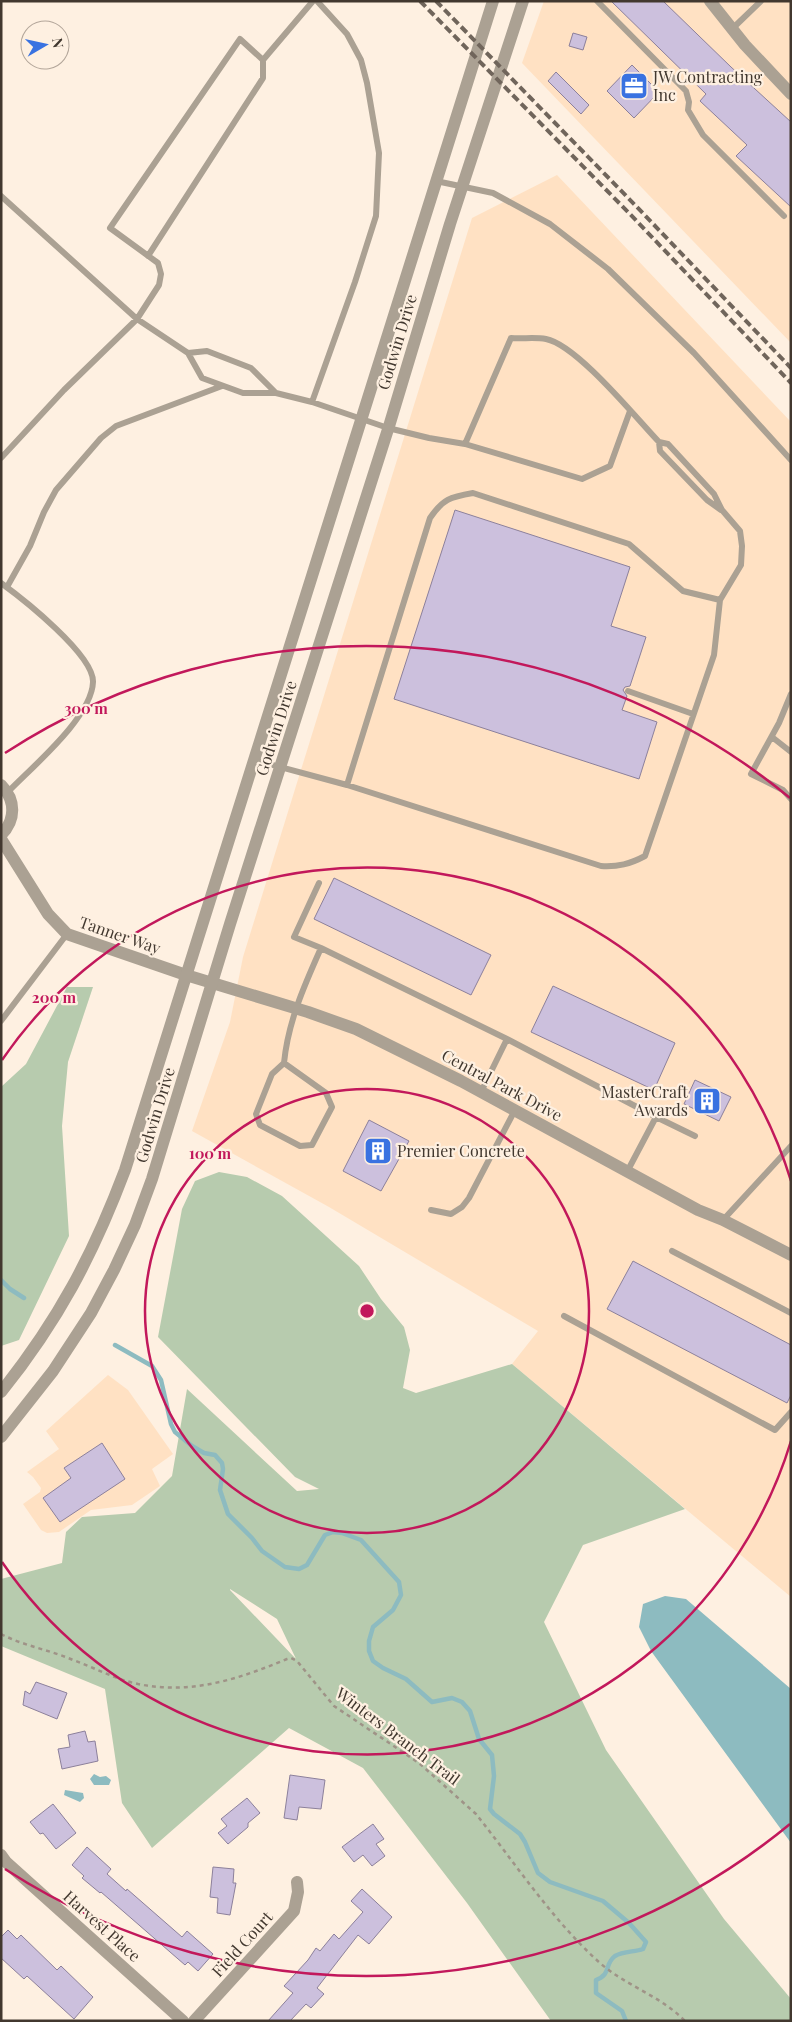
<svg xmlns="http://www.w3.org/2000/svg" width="792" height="2022" font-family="'Playfair Display',serif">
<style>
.built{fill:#ffe1c3}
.green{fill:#b7cbae;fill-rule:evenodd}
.water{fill:#8dbbc0}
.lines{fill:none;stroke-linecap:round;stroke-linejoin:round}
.stream{stroke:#8dbbc0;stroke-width:4.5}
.building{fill:#ccc0dd;stroke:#8c809b}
.path{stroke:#9f9387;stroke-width:2.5;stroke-dasharray:4 4;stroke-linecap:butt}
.service{stroke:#aba193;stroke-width:6}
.minor{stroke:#aba193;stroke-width:12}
.tertiary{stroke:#aba193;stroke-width:12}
.rail{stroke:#70655b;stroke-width:4;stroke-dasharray:8 4;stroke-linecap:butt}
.ring{fill:none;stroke:#c2185b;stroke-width:2.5}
.labels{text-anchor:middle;stroke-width:4.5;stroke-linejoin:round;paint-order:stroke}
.poi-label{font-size:16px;fill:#42382f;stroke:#fef0e1;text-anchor:start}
.street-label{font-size:16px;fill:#42382f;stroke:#fef0e1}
.centre{fill:#c2185b;stroke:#fef0e1;stroke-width:2.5}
.ring-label{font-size:15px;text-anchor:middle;font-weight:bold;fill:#c2185b;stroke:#fef0e1;stroke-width:4.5;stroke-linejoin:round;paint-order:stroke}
</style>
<rect width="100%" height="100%" fill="#fef0e1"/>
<!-- built -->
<path class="built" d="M544,1H791V343L522,63Z
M557,175L791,422V1597L512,1364L538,1331L329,1207L192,1131L230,1022L243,957L472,218Z
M108,1375L128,1390L173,1454L152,1469L160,1486L132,1505L91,1510L59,1532L47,1533L41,1530L23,1504L40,1492L41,1488L33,1477L27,1472L59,1449L46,1431Z"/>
<!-- green -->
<path class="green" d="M67,987H93L68,1062L62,1126L69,1236L19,1340L1,1346V1087L26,1064Z
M219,1172L247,1177L282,1196L359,1266L381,1299L404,1327L410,1350L403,1388L416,1393L512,1364L685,1509L583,1545L544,1622L606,1750L724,1919L791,1999V2021H551L467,1903L363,1768L289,1728L152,1848L122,1803L105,1689L1,1646V1579L62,1563L66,1532L82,1517L135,1513L172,1476L187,1389L297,1491L319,1489L295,1477L158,1337L182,1209L195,1181ZM230,1589L277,1619L296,1659L230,1590Z"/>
<!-- water -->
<path class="water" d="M665,1596L686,1599L791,1689V1843L651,1651L639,1627L643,1604Z
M94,1774L100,1777L106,1776L111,1780L109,1785H94L90,1779Z
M65,1790L83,1793L84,1798L80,1802L64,1795Z"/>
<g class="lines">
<!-- stream -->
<path class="stream" d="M1,1280L10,1289L24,1298
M115,1345L152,1366L161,1380L171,1424L175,1432L192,1446L204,1453L215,1455L222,1463L223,1469L220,1490L228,1514L252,1538L262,1551L285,1567L299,1569L307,1565L325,1535L333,1532L342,1533L361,1540L399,1582L401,1595L393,1610L373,1627L369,1641V1651L373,1661L383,1668L406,1679L432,1702L452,1698L462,1702L470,1711L479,1739L492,1755L494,1776L490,1809L494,1814L520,1834L525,1842L538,1873L550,1882L603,1901L629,1923L646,1942L643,1949C635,1952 623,1951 615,1956C604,1964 612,1974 596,1980V1993L622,2011L626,2021"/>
</g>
<!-- building -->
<path class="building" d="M611,1H663L731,67L791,122V207L736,156L747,145L700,101L706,94Z
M573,33L587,37L583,50L569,46Z
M632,65L659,92L634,118L607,91Z
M556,72L589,105L581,114L548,81Z
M455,510L630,567L611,626L646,637L630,686L625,687L623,690L627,696L622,710L657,722L639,779L394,699Z
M334,878L491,955L471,995L314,919Z
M553,986L675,1043L654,1090L531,1032Z
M695,1080L731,1097L719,1121L684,1104Z
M369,1120L409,1141L381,1191L343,1171Z
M633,1261L791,1345V1395L787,1403L607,1309Z
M102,1443L125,1479L60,1522L43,1498L71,1478L64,1468Z
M36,1682L67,1693L57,1719L23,1705L25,1691L30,1694Z
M85,1731L88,1742L95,1741L98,1761L62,1769L58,1749L70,1747L68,1735Z
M290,1775L325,1780L321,1809L299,1807L297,1820L284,1818Z
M247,1798L260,1813L248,1823V1827L228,1844L218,1833L227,1826L221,1819Z
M53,1804L76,1833L56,1849L43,1833L40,1834L30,1822Z
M373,1824L384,1839L376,1844L385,1856L372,1866L363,1855L354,1862L342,1847Z
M87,1847L111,1869L107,1874L126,1891L127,1889L182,1937L187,1931L213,1954L198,1971L188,1962L185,1965L101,1892L100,1893L82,1878L84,1876L72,1865Z
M213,1867L234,1869L233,1883H236L230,1915L217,1913L218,1898L210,1897Z
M362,1889L392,1917L369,1944L358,1935L317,1988L324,1994L311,2008L306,2004L290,2021H268L293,1993L284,1986L308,1960L316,1948L320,1951L334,1934L339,1939L363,1912L351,1901Z
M8,1930L17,1939L21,1935L57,1970L61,1966L93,1997L74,2019L27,1976L24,1979L1,1958V1937Z"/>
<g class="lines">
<!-- path -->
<path class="path" d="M1,1634C24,1646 50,1650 73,1660C95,1668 115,1679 138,1684C191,1695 239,1679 287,1659L291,1658L297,1661L334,1706L419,1763L476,1814C515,1863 553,1921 600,1963C626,1986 661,1996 685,2021"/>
<!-- service -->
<path class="service" d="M317,1L347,34L361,60L367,83L379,153L376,216L355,282L312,402L388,428L429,438L465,444L511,338C522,339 535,337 546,339C577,345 636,418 659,442L668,444L714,494L722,510L740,531L742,546L741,565L720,600L714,655L645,856C630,864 618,867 601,866L347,785L430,518C443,499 450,497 473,493L629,544L683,591L720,600
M597,1L686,91L689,102L688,110L703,135L784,216
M732,29L761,1
M436,181L493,193L550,224L608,269L694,353L791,460
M1,196L137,319L159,285L161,274L158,263L110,228L240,39L263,60L313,1
M148,256L263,78V60
M276,393L251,368L207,351L188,353L202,378L243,393H276L312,402
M659,442L660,451L707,500L721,510
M465,444L582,479L610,466L630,411
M1,458L64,390L137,319L188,353
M1,583C23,599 94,655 93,682C92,717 32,767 8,792
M7,587L30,546L44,512L56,490L101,438L116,426L222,386
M628,691L693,714
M791,694L779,723L751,774L783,790L791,799
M772,737L791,752
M254,760L347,785
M319,883L294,937L321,948
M1,1021L67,934
M284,1063L326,1093L332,1107L312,1145L300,1146L260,1125L256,1114L272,1074L284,1063C288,1022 304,986 321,948L507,1039L656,1117L628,1170
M481,1092L507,1039
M656,1117L695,1136
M431,1210L451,1214L462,1207L469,1198L515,1110
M723,1220L791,1146
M672,1251L791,1313
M564,1316L775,1430L791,1412"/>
<!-- minor -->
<path class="minor" d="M710,1L745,45L791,94
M1,785C16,800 16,820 1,835
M1,839L48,914L67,934L186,975L308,1012L356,1029L461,1081L698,1210L723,1220L791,1255
M1,1855L6,1862L183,2021
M194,2021L294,1911L298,1892L297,1882"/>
<!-- tertiary -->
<path class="tertiary" d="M1,1392C58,1321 93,1255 125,1170L493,1
M1,1437L53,1371L91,1313L114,1270L135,1225L152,1179L230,924L390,423L450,224L523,1"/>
<!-- rail -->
<path class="rail" d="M420,1L629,213L791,383
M436,1L636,206L791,368"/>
</g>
<!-- distance rings -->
<g class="ring">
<circle cx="367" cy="1311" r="222"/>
<path d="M791 1441A443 443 0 0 1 2 1562M2 1060A443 443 0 0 1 791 1181"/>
<path d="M790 1824A665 665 0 0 1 5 1869M5 753A665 665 0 0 1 790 798"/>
</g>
<!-- icons -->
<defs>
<symbol id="office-square" viewBox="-11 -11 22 22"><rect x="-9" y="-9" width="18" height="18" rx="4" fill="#3972e1" stroke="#fef0e1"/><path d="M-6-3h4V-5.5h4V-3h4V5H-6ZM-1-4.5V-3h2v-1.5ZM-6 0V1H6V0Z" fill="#fff"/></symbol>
<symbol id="building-square" viewBox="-11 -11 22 22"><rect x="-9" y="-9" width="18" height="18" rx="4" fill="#3972e1" stroke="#fef0e1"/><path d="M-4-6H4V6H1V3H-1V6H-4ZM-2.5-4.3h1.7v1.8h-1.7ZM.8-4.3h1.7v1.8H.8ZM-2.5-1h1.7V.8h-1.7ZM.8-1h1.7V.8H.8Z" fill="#fff"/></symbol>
</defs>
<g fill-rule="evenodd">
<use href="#office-square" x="618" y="70" width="32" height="32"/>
<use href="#building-square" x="691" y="1085" width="32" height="32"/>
<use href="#building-square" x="362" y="1135" width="32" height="32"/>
</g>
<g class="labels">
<!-- poi labels -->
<g class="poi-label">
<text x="653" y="83">JW Contracting<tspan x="653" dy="18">Inc</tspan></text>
<text x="688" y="1098" text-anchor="end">MasterCraft<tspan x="688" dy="18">Awards</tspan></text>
<text x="397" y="1157">Premier Concrete</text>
</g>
<!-- street labels -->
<g class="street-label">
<text transform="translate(397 342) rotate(-73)" y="6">Godwin Drive</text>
<text transform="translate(276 728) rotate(-72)" y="6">Godwin Drive</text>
<text transform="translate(120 935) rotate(19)" y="6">Tanner Way</text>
<text transform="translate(502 1085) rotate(28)" y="6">Central Park Drive</text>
<text transform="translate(155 1115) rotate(-73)" y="6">Godwin Drive</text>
<text transform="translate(398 1736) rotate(37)" y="6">Winters Branch Trail</text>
<text transform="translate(102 1926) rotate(42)" y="6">Harvest Place</text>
<text transform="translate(242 1944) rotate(-48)" y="6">Field Court</text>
</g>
</g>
<circle cx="367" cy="1311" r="8" class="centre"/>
<g class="ring-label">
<text x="86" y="714">300 m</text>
<text x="54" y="1003">200 m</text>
<text x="210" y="1159">100 m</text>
</g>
<!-- border -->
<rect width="792" height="2022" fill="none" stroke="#42382f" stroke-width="5"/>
<!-- north arrow -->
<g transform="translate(45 45) rotate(81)"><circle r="24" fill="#fef0e1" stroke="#b3a69a"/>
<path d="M0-4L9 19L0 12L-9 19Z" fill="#3972e1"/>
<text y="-8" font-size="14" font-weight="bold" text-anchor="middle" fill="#42382f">N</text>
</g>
</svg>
